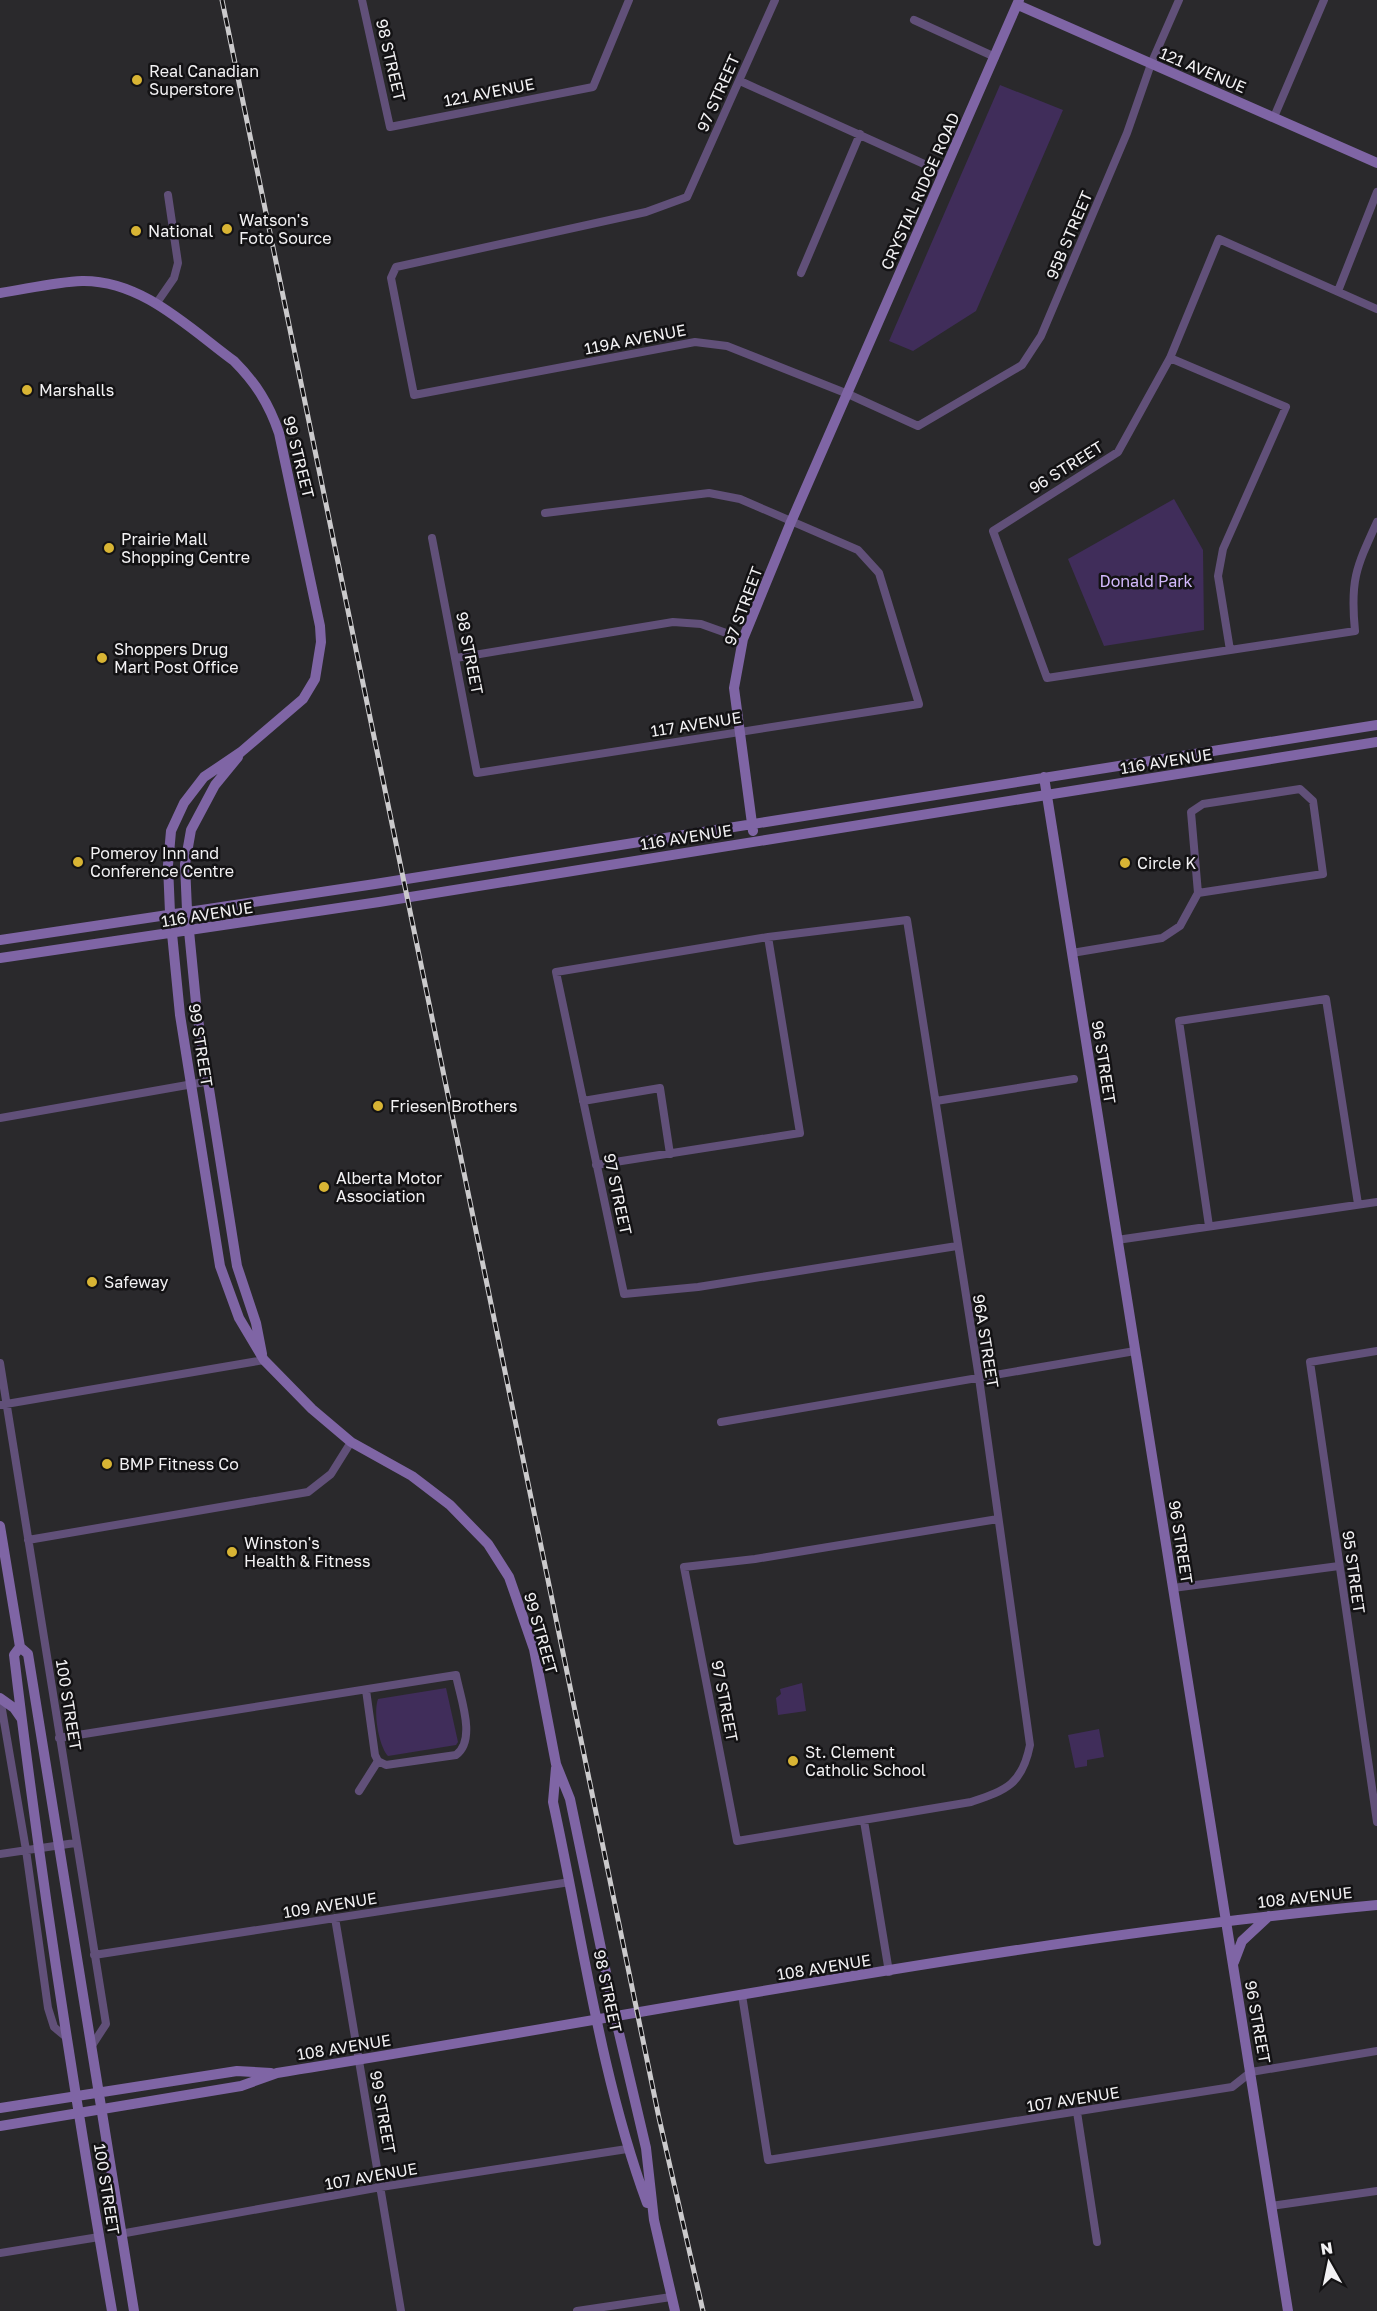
<svg xmlns="http://www.w3.org/2000/svg" width="1377" height="2311" font-family="'Golos Text',sans-serif">
<style>
.green{fill:#402d5a}
.lines{fill:none;stroke-linecap:round;stroke-linejoin:round}
.street{stroke:#615079;stroke-width:8}
.secondary{stroke:#7f65a5;stroke-width:10}
.rail-casing{stroke:#cbcacc;stroke-width:5}
.rail{stroke:#131214;stroke-width:3;stroke-dasharray:9;stroke-linecap:butt}
.poi-dot{fill:#d8b434;stroke:#131214;stroke-width:2}
.labels{text-anchor:middle;stroke-width:5;stroke-linejoin:round;paint-order:stroke}
.street-label{font-size:16px;fill:#f2f1f3;stroke:#131214}
.poi-label{font-size:16px;fill:#f2f1f3;stroke:#131214;text-anchor:start}
.park-label{font-size:16px;fill:#d3b9fb;stroke:#131214}
</style>
<rect width="100%" height="100%" fill="#2a292c"/>
<!-- green -->
<path class="green" d="M1000,85L1063,110L976,311L913,351L889,341Z
M1174,499L1203,550L1204,630L1104,646L1068,559Z
M802,1683L806,1711L778,1715L776,1698L781,1694L780,1689Z
M446,1688L458,1742L456,1745L388,1756C379,1746 373,1713 378,1699Z
M1099,1729L1104,1757L1087,1760V1766L1075,1768L1068,1735Z"/>
<g class="lines">
<!-- street -->
<path class="street" d="M362,0L390,127L593,87L629,0
M775,0L687,197L646,212L396,267L391,278L414,395L695,342L727,346L848,394L918,426L1022,365L1041,336L1127,133L1151,64L1179,0
M914,20L995,57
M740,81L944,173
M1274,117L1324,0
M801,273L860,134
M1338,291L1377,192
M156,304L174,278L178,263L168,195
M1377,309L1219,239L1170,358L1118,452L993,531L1047,678L1355,631C1350,580 1356,568 1377,522
M1170,358L1286,407L1223,549L1218,576L1230,650
M432,538L477,773L919,704L879,573L858,550L740,499L709,493L545,513
M456,658L673,622L701,624L743,639
M1072,953L1162,938L1180,926L1198,893L1191,812L1203,804L1300,789L1313,801L1323,874L1198,893
M583,1101L660,1088L670,1154
M936,1101L1074,1079
M0,1118L210,1081
M596,1165L800,1133L768,937
M1209,1226L1179,1021L1326,999L1358,1204
M1117,1240L1377,1202
M957,1246L698,1287L624,1294L556,972L768,937L907,920L979,1378L1030,1745C1022,1785 1006,1790 971,1802L737,1841L684,1567L755,1559L998,1519
M1377,1351L1310,1362L1377,1822
M0,1363L106,2024L91,2047
M0,1405L264,1360
M721,1422L1135,1351
M28,1540L308,1492L331,1474L351,1442
M1173,1588L1339,1566
M0,1698L26,1850L48,2008L54,2027L66,2037
M59,1738L456,1675C460,1697 477,1740 456,1755L386,1765L378,1761L375,1755L366,1690
M359,1791L378,1761
M864,1821L889,1972
M0,1854L75,1843
M335,1918L401,2311
M94,1955L570,1882
M742,1995L768,2160L1232,2087L1251,2072L1377,2051
M1077,2112L1097,2242
M1271,2206L1377,2191
M120,2234L381,2187L627,2149
M0,2253L99,2237
M577,2311L671,2297"/>
<!-- secondary -->
<path class="secondary" d="M1018,5L1377,163
M0,293C27,289 55,282 82,281C142,280 189,328 234,361C256,383 269,404 279,433L320,626L321,642L315,679L303,699L241,752L204,777L184,803L171,831L168,865L170,913L180,1015L220,1266L239,1318L264,1360L312,1409L351,1442L412,1476L450,1505L488,1544L509,1577L534,1649L556,1764L570,1799L615,2016L646,2148L654,2220L675,2311
M238,757L215,785L191,830L185,864L187,910L197,1013L237,1266L256,1323L262,1354
M1044,777L1288,2311
M753,831L734,688L743,639L791,522L1019,0
M0,940L375,884L1377,725
M0,958L379,902L1377,742
M0,1526L20,1647L14,1655C40,1875 74,2093 112,2311
M20,1647L28,1654L134,2311
M0,1698L14,1708L21,1718
M556,1768L553,1802C582,1935 600,2075 647,2203
M1234,1962L1242,1941L1269,1916
M0,2108L237,2071L271,2073
M0,2126L241,2086L277,2073C643,2015 1008,1940 1377,1905"/>
<defs>
<path id="rail" d="M222,0L659,2118L703,2311"/>
</defs>
<!-- rail casing -->
<use href="#rail" class="rail-casing"/>
<!-- rail -->
<use href="#rail" class="rail"/>
</g>
<!-- markers -->
<g class="poi-dot">
<circle cx="137" cy="80" r="6"/>
<circle cx="227" cy="229" r="6"/>
<circle cx="136" cy="231" r="6"/>
<circle cx="27" cy="390" r="6"/>
<circle cx="109" cy="548" r="6"/>
<circle cx="102" cy="658" r="6"/>
<circle cx="78" cy="862" r="6"/>
<circle cx="1125" cy="863" r="6"/>
<circle cx="378" cy="1106" r="6"/>
<circle cx="324" cy="1187" r="6"/>
<circle cx="92" cy="1282" r="6"/>
<circle cx="107" cy="1464" r="6"/>
<circle cx="232" cy="1552" r="6"/>
<circle cx="793" cy="1761" r="6"/>
</g>
<g class="labels">
<!-- street labels -->
<g class="street-label">
<text transform="translate(391 60) rotate(77)" y="6">98 STREET</text>
<text transform="translate(1203 70) rotate(23)" y="6">121 AVENUE</text>
<text transform="translate(489 92) rotate(-11)" y="6">121 AVENUE</text>
<text transform="translate(718 93) rotate(-66)" y="6">97 STREET</text>
<text transform="translate(920 191) rotate(-66)" y="6">CRYSTAL RIDGE ROAD</text>
<text transform="translate(1069 235) rotate(-67)" y="6">95B STREET</text>
<text transform="translate(635 339) rotate(-11)" y="6">119A AVENUE</text>
<text transform="translate(299 457) rotate(76)" y="6">99 STREET</text>
<text transform="translate(1066 467) rotate(-32)" y="6">96 STREET</text>
<text transform="translate(743 606) rotate(-70)" y="6">97 STREET</text>
<text transform="translate(470 653) rotate(79)" y="6">98 STREET</text>
<text transform="translate(696 724) rotate(-9)" y="6">117 AVENUE</text>
<text transform="translate(1166 761) rotate(-9)" y="6">116 AVENUE</text>
<text transform="translate(686 837) rotate(-9)" y="6">116 AVENUE</text>
<text transform="translate(207 914) rotate(-9)" y="6">116 AVENUE</text>
<text transform="translate(201 1045) rotate(81)" y="6">99 STREET</text>
<text transform="translate(1104 1062) rotate(81)" y="6">96 STREET</text>
<text transform="translate(618 1194) rotate(78)" y="6">97 STREET</text>
<text transform="translate(986 1341) rotate(81)" y="6">96A STREET</text>
<text transform="translate(1181 1542) rotate(81)" y="6">96 STREET</text>
<text transform="translate(1354 1572) rotate(82)" y="6">95 STREET</text>
<text transform="translate(541 1633) rotate(74)" y="6">99 STREET</text>
<text transform="translate(725 1701) rotate(79)" y="6">97 STREET</text>
<text transform="translate(69 1705) rotate(81)" y="6">100 STREET</text>
<text transform="translate(1305 1897) rotate(-6)" y="6">108 AVENUE</text>
<text transform="translate(330 1905) rotate(-9)" y="6">109 AVENUE</text>
<text transform="translate(824 1967) rotate(-9)" y="6">108 AVENUE</text>
<text transform="translate(608 1991) rotate(78)" y="6">98 STREET</text>
<text transform="translate(1258 2022) rotate(80)" y="6">96 STREET</text>
<text transform="translate(344 2047) rotate(-9)" y="6">108 AVENUE</text>
<text transform="translate(1073 2099) rotate(-9)" y="6">107 AVENUE</text>
<text transform="translate(383 2112) rotate(80)" y="6">99 STREET</text>
<text transform="translate(371 2176) rotate(-10)" y="6">107 AVENUE</text>
<text transform="translate(107 2189) rotate(81)" y="6">100 STREET</text>
</g>
<!-- poi labels -->
<g class="poi-label">
<text x="149" y="77">Real Canadian<tspan x="149" dy="18">Superstore</tspan></text>
<text x="239" y="226">Watson's<tspan x="239" dy="18">Foto Source</tspan></text>
<text x="148" y="237">National</text>
<text x="39" y="396">Marshalls</text>
<text x="121" y="545">Prairie Mall<tspan x="121" dy="18">Shopping Centre</tspan></text>
<text x="114" y="655">Shoppers Drug<tspan x="114" dy="18">Mart Post Office</tspan></text>
<text x="90" y="859">Pomeroy Inn and<tspan x="90" dy="18">Conference Centre</tspan></text>
<text x="1137" y="869">Circle K</text>
<text x="390" y="1112">Friesen Brothers</text>
<text x="336" y="1184">Alberta Motor<tspan x="336" dy="18">Association</tspan></text>
<text x="104" y="1288">Safeway</text>
<text x="119" y="1470">BMP Fitness Co</text>
<text x="244" y="1549">Winston's<tspan x="244" dy="18">Health &amp; Fitness</tspan></text>
<text x="805" y="1758">St. Clement<tspan x="805" dy="18">Catholic School</tspan></text>
</g>
<!-- park labels -->
<g class="park-label">
<text x="1146" y="587">Donald Park</text>
</g>
</g>
<!-- north arrow -->
<g transform="translate(1329 2263) rotate(351)" stroke="#131214" stroke-width="4.5" paint-order="stroke">
<path d="M0-4.5L10 22L0 15L-10 22Z" fill="#f2f1f3"/>
<text y="-9" font-size="16" font-weight="bold" text-anchor="middle" fill="#f2f1f3">N</text>
</g>
</svg>
